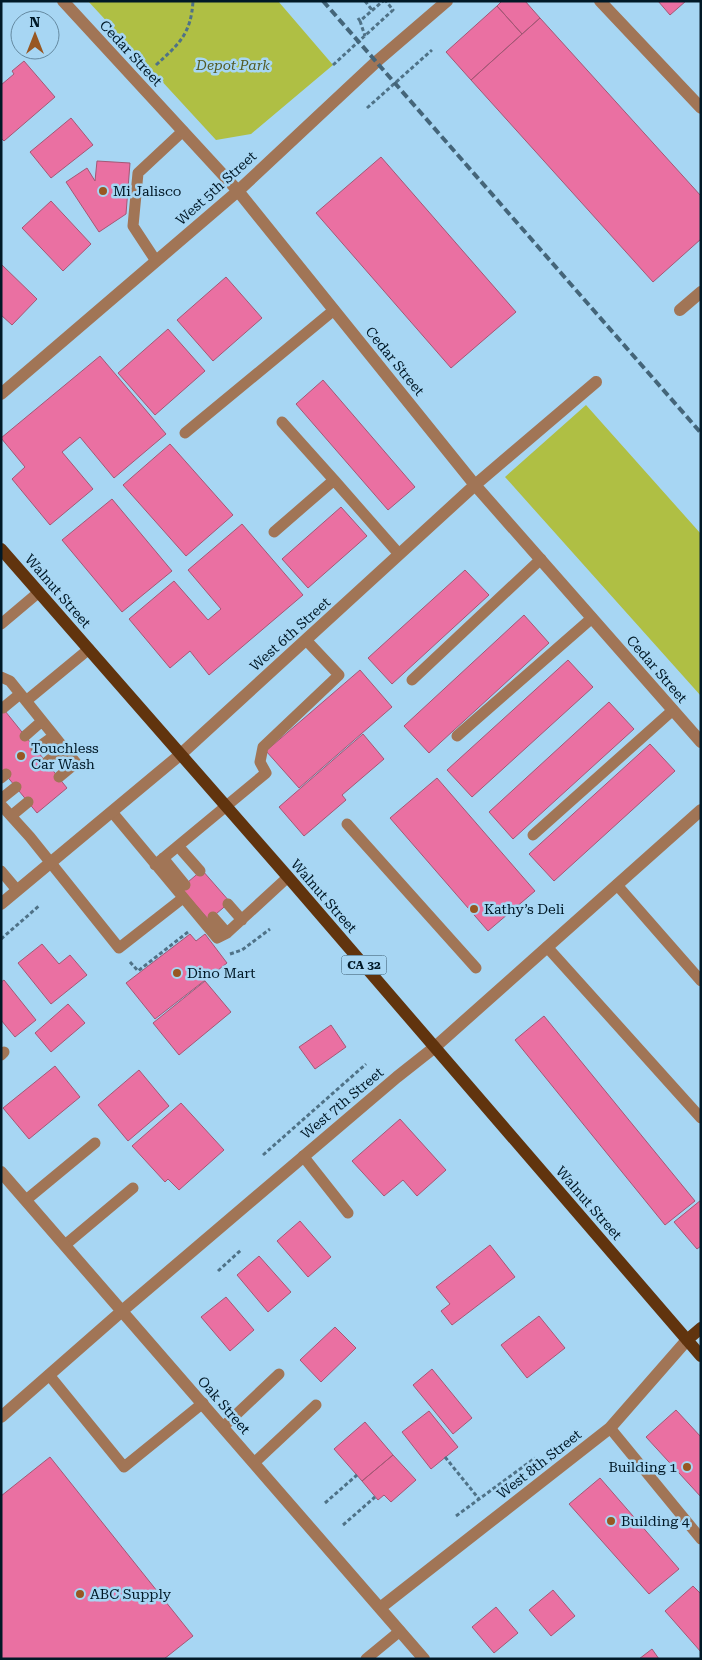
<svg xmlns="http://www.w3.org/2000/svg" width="702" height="1660" font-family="'Roboto Serif',serif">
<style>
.green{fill:#afbf44}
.building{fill:#ea70a2;stroke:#a45775}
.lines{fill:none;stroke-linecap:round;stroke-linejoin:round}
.path{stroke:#4f7287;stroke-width:3;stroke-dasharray:4 2.5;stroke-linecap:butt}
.lane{stroke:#a17556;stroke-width:11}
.street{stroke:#a17556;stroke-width:12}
.primary{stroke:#61340e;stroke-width:12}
.rail{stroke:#446579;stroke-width:4;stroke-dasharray:8 4;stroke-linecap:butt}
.poi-dot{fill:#985722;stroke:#a7d6f3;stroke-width:2}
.labels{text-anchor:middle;stroke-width:5;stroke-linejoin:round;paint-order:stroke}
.shield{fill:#a7d6f3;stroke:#335264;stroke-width:1}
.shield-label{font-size:12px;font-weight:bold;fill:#011927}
.street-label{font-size:14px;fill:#011927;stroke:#a7d6f3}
.park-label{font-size:14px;font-style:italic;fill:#535a25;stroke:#a7d6f3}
.poi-label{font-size:14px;fill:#011927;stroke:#a7d6f3;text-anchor:start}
</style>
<rect width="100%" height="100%" fill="#a7d6f3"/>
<!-- green -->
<path class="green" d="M88,1H278L333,65L251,134L216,140Z
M586,405L701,534V696L505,477Z"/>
<!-- building -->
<path class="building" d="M502,1H525L540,18L522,34L497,6Z
M658,1H686L670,15Z
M497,6L522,34L471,80L446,52Z
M540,18L701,196V239L653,282L471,80Z
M24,61L55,97L4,141L1,138V85L14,74L12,71Z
M71,118L93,145L51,178L30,152Z
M381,157L516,312L451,368L316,213Z
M97,161L130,163L126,214L99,232L66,182L87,168L95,181Z
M51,201L91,244L63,271L22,228Z
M1,264L37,299L12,325L1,315Z
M226,277L262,318L213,361L177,320Z
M168,329L205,371L155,415L118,373Z
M100,356L166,434L114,478L80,437L62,452L93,489L50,525L12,479L25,467L1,438Z
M323,380L415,487L388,510L296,404Z
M170,444L233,515L186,556L123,485Z
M112,499L172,571L122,612L62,540Z
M341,507L367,536L308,588L282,559Z
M242,524L303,595L209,675L190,651L170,668L129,619L174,581L208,620L221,609L188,570Z
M465,570L489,595L392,684L368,658Z
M524,615L549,643L429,753L404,726Z
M568,660L593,687L472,797L447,770Z
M360,670L392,707L299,788L266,751Z
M609,702L634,729L513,839L489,812Z
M1,706L67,788L37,813L1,769Z
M363,734L384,759L342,795L346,800L304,836L279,807Z
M650,744L675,771L554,881L529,854Z
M437,778L535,891L488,931L390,818Z
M202,870L230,902L209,920L181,888Z
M190,934L196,941L205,934L227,963L155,1019L126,983Z
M42,944L59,964L70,955L87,975L51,1004L18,963Z
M4,980L36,1020L15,1037L1,1020V982Z
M205,981L231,1012L179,1055L153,1023Z
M68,1004L85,1023L51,1052L35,1033Z
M544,1016L695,1201L665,1225L515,1040Z
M331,1025L346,1047L315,1069L299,1047Z
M55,1066L80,1097L29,1139L3,1108Z
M139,1070L169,1106L128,1141L98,1105Z
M181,1103L224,1150L179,1190L168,1179L165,1182L132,1146Z
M400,1119L446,1170L417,1196L403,1180L384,1196L352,1161Z
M701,1200V1246L697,1249L674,1222Z
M300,1221L331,1257L308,1277L277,1241Z
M490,1245L515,1277L452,1325L441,1311L450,1304L436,1287Z
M259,1256L291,1292L268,1312L237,1275Z
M226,1297L254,1330L230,1351L201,1317Z
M539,1316L565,1348L527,1378L501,1345Z
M335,1327L356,1348L321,1382L300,1360Z
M432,1369L472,1418L453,1434L413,1385Z
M676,1410L701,1437V1497L646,1437Z
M429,1411L458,1447L431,1469L402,1432Z
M365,1422L393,1455L362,1481L334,1449Z
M393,1455L416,1480L391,1502L384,1495L378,1500L362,1481Z
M50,1457L193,1636L164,1659H1V1496Z
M600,1478L679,1569L649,1594L569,1504Z
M693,1586L701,1594V1652L665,1611Z
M553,1590L575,1616L551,1636L529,1610Z
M496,1607L518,1633L494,1653L472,1627Z
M652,1649L659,1659H639Z"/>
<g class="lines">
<!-- path -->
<path class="path" d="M365,1L372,10
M358,18L360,21L383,1
M360,21L365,36
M156,65C179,44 191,34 193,1
M333,65L393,10L386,1
M367,108L432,50
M1,939L40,905
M230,954L242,950L270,929
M130,962L138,971L188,932
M263,1155L366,1064
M218,1271L241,1250
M445,1457L479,1499
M325,1503L357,1475
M456,1516L535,1458
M343,1525L375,1497"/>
<!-- lane -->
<path class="lane" d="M156,261L133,226L138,173L183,131
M282,422L334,480
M185,433L334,310
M274,532L334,480L399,554
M1,624L39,592
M1,677L10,681L76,763L59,777
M412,680L541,559
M26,701L89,649
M3,708L20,694
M25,736L42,721
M457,736L592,618
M36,749L54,736
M47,762L64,748
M1,778L6,774
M1,799L16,787
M1,805L30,837L119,948L183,898
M112,812L217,938L227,933L288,877
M11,816L28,802
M347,824L476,968
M533,835L673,710
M178,846L200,871
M163,858L185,885
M155,865L266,773L260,762L263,747L339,675L306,640
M1,871L17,890
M617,885L701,981
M228,904L242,920
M213,917L227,933
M547,947L701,1118
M1,1055L4,1052
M303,1156L348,1213
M26,1200L95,1143
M65,1245L133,1188
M49,1375L124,1467L203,1403
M223,1427L279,1374
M610,1428L701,1539
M254,1463L316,1405
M366,1659L400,1631"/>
<!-- street -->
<path class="street" d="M63,1L238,191L475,485L701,742
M600,1L701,108
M680,310L701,292
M1,394L238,191L376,62L447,1
M1,904L181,754L475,485L596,382
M1,1172L424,1659
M1,1417L122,1311L397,1077L435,1047L701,810
M380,1608L610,1428L687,1340"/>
<!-- primary -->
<path class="primary" d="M1,549L288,877L701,1356
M687,1340L701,1328"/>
<!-- rail -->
<path class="rail" d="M323,1L701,433"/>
</g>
<!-- markers -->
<g class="poi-dot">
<circle cx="103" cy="191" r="5"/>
<circle cx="21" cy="756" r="5"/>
<circle cx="474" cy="909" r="5"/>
<circle cx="177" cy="973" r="5"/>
<circle cx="687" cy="1467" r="5"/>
<circle cx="611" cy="1521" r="5"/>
<circle cx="80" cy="1594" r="5"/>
</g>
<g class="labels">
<!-- shield labels -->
<rect class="shield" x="341.5" y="955.5" width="45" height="19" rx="4"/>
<g class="shield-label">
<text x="364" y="969">CA 32</text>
</g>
<!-- street labels -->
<g class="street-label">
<text transform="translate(131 53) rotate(47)" y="5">Cedar Street</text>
<text transform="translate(216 188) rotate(-42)" y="5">West 5th Street</text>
<text transform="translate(395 361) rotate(51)" y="5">Cedar Street</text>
<text transform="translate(58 591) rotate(49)" y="5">Walnut Street</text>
<text transform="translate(290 634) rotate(-42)" y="5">West 6th Street</text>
<text transform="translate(657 669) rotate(49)" y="5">Cedar Street</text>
<text transform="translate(324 896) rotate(49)" y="5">Walnut Street</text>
<text transform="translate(342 1103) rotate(-40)" y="5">West 7th Street</text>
<text transform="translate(589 1203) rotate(49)" y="5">Walnut Street</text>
<text transform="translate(224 1405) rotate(49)" y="5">Oak Street</text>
<text transform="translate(539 1464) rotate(-38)" y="5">West 8th Street</text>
</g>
<!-- park labels -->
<g class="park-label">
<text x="233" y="70">Depot Park</text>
</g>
<!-- poi labels -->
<g class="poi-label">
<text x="113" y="196">Mi Jalisco</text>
<text x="31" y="753">Touchless<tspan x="31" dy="16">Car Wash</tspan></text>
<text x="484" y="914">Kathy’s Deli</text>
<text x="187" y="978">Dino Mart</text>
<text x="677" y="1472" text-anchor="end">Building 1</text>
<text x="621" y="1526">Building 4</text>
<text x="90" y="1599">ABC Supply</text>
</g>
</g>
<!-- border -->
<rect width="702" height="1660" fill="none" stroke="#011927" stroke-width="5"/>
<!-- north arrow -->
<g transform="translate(35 35)"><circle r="24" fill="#a7d6f3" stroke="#658aa1"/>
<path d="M0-4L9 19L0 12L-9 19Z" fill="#985722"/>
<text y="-8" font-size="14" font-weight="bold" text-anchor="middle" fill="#011927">N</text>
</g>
</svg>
